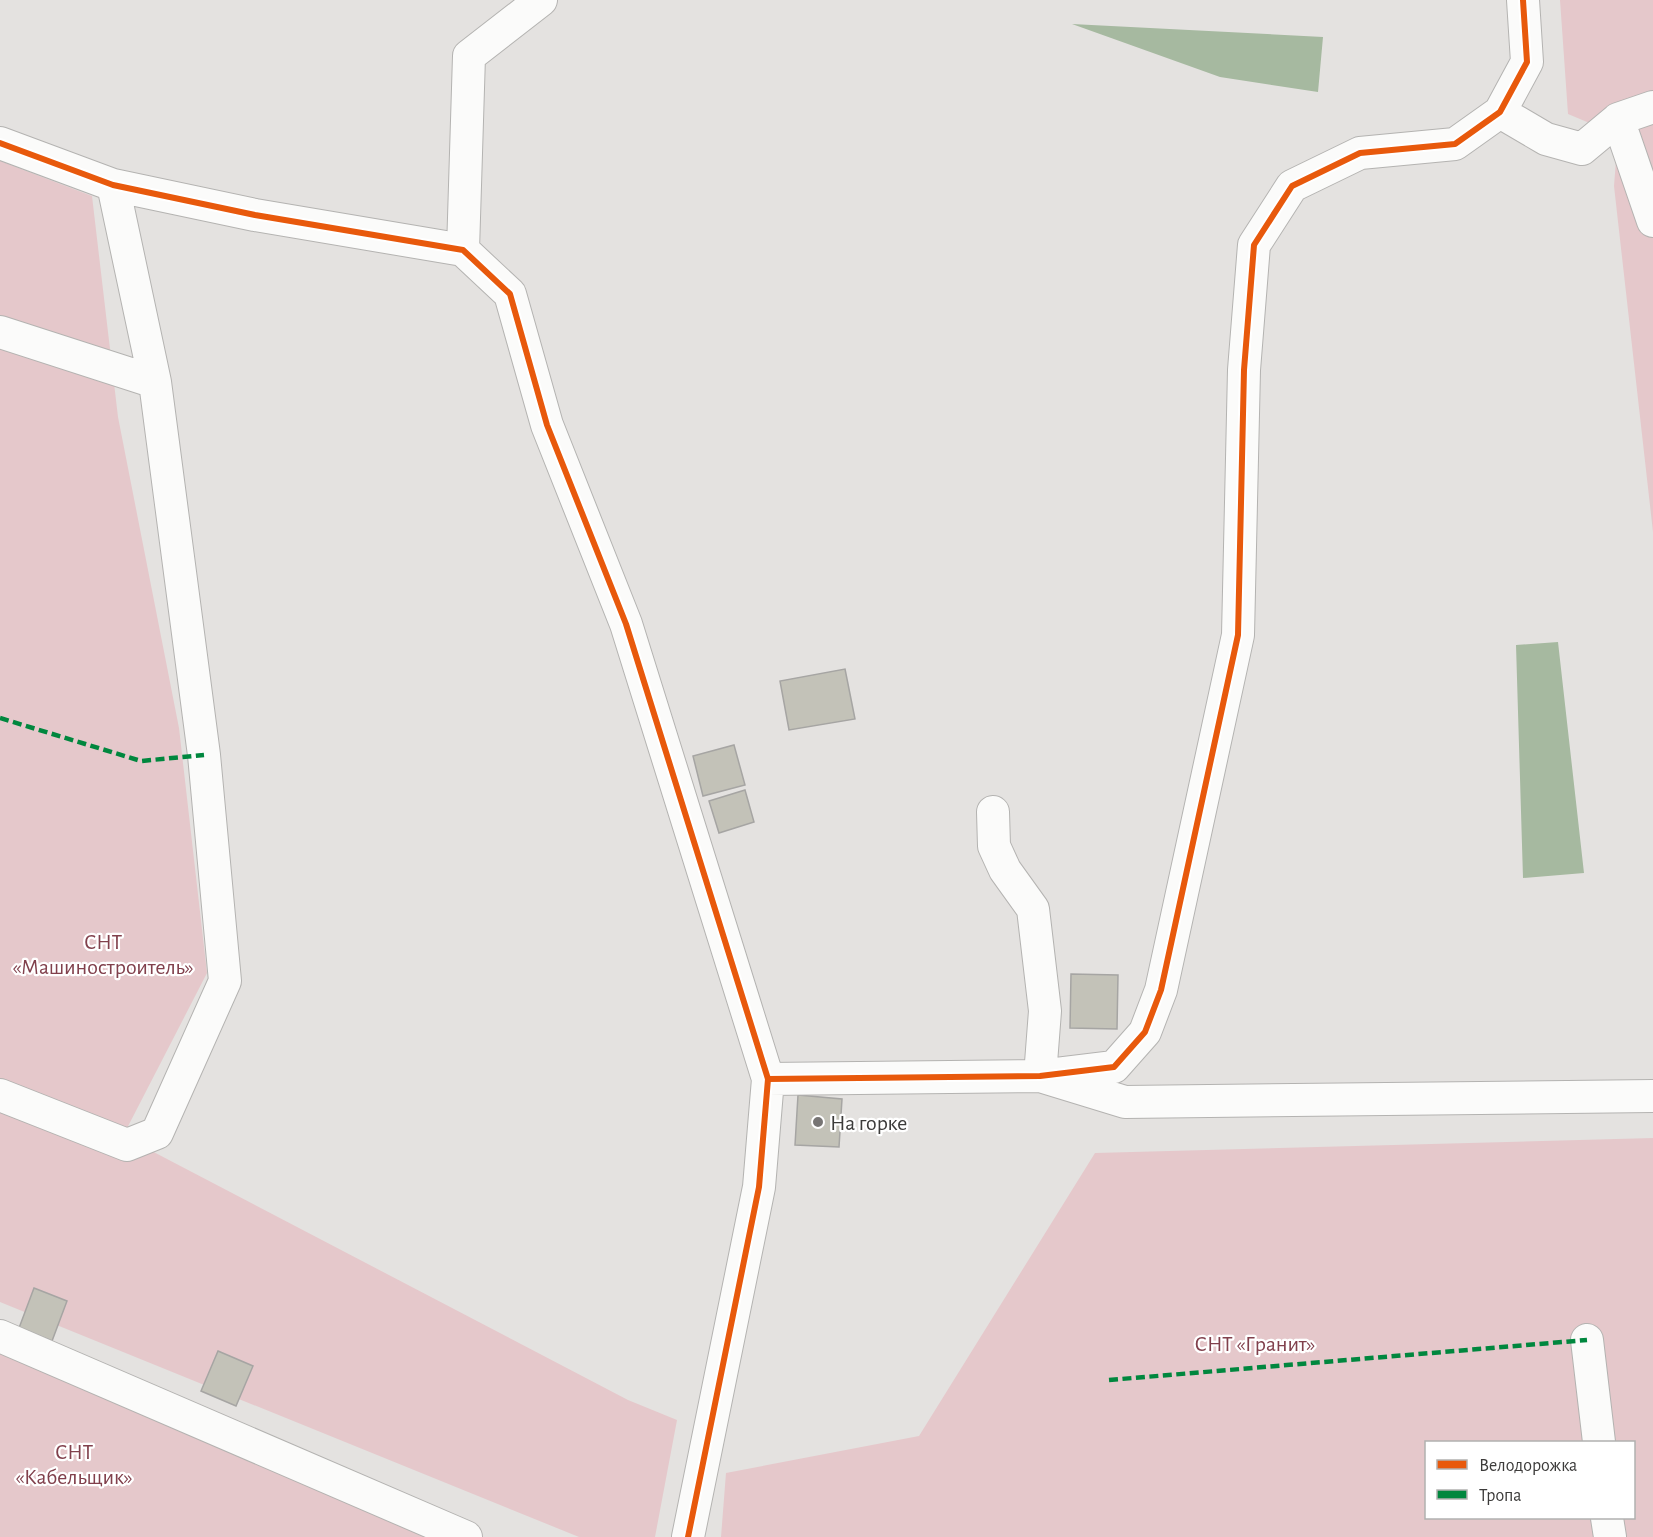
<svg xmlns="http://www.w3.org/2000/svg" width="1653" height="1537" font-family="'Alegreya Sans',sans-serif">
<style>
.green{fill:#e5c8cb;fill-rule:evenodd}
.water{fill:#a6b9a0}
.building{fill:#c3c2b8;stroke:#a6a5a3;stroke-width:1.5}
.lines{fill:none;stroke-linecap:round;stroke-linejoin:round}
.minor-casing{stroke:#b4b3b1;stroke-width:34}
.minor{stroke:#fbfbfa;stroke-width:32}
.quiet{stroke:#00873e;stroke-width:4.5;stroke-dasharray:9 4.5;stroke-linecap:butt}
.cycleway-casing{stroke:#fff;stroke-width:10}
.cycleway{stroke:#e8590c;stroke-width:6}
.poi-dot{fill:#777574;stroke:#fff;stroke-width:2}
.labels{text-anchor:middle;stroke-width:4.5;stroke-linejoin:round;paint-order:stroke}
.park-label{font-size:22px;fill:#81404c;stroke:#fff}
.poi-label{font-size:22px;fill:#3c3b3a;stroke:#fff;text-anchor:start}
</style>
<rect width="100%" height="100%" fill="#e4e2e0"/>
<!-- green -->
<path class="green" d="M1560,0H1653V532L1614,186L1618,135L1568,114Z
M0,161L92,196L118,417L179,728L207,973L123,1136L628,1400L677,1420L655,1537H579L0,1302Z
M1653,1138V1537H721L726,1473L919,1436L1095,1153ZM1426,1442H1634V1518H1426Z
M0,1351L437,1537H0Z"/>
<!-- water -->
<path class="water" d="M1072,24L1323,37L1318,92L1220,77Z
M1558,642L1584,873L1523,878L1516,645Z"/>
<!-- building -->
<path class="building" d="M845,669L855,719L789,730L780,681Z
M734,745L745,785L703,796L693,756Z
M745,790L754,822L719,833L709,801Z
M1071,974L1118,975L1117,1029L1070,1028Z
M798,1095L842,1099L839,1147L795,1145Z
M34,1288L67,1301L52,1341L19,1328Z
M218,1351L253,1366L236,1406L201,1391Z"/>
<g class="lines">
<defs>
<path id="minor" d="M1500,112L1546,139L1582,149L1618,119L1653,107
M1618,119L1653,221
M0,143L113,185L255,215L463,250L510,294L547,425L626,624L768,1079L759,1187L688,1537
M463,250L469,56L541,0
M0,332L155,382
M993,812L994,846L1005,870L1033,909L1045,1011L1040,1076L1125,1102L1653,1096
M768,1079L1040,1076L1114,1067L1145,1032L1161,990L1238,635L1244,370L1254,245L1292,186L1360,153L1455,144L1500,112L1527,62L1523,0
M0,1095L127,1145L157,1133L225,981L204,755L155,382L113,185
M0,1336L466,1537
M1587,1340L1599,1442
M1607,1518L1610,1537"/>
</defs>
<!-- minor casing -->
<use href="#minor" class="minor-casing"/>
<!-- minor -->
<use href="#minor" class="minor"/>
<!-- quiet -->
<path class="quiet" d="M0,718L141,761L204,755
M1109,1380L1587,1340"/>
<defs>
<path id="cycleway" d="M0,143L113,185L255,215L463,250L510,294L547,425L626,624L768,1079L759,1187L688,1537
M768,1079L1040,1076L1114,1067L1145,1032L1161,990L1238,635L1244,370L1254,245L1292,186L1360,153L1455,144L1500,112L1527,62L1523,0"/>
</defs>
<!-- cycleway casing -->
<use href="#cycleway" class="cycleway-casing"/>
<!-- cycleway -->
<use href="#cycleway" class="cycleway"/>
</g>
<!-- markers -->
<circle class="poi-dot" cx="818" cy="1122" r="6"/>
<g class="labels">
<!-- park labels -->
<g class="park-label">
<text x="103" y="949">СНТ<tspan x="103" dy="25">«Машиностроитель»</tspan></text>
<text x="1255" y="1351">СНТ «Гранит»</text>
<text x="74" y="1459">СНТ<tspan x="74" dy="25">«Кабельщик»</tspan></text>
</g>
<!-- poi labels -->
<g class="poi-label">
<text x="830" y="1130">На горке</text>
</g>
</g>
<!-- legend -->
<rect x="1425" y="1441" width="210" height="78" fill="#ffffff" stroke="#b1b1b0" stroke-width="1.5"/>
<rect x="1437" y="1460" width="30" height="9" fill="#e8590c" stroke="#b1b1b0" stroke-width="1.5"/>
<text x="1479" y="1471" font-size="18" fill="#3c3b3a">Велодорожка</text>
<rect x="1437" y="1490" width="30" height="9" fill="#00873e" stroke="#b1b1b0" stroke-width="1.5"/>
<text x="1479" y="1501" font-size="18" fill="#3c3b3a">Тропа</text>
</svg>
